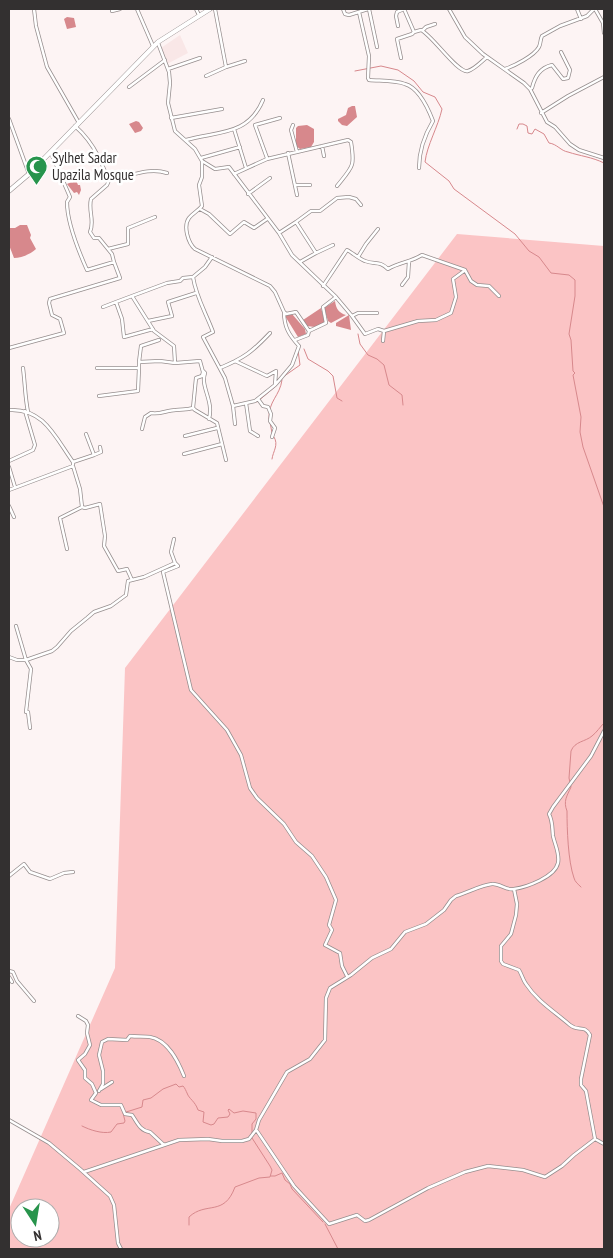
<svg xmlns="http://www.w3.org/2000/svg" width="613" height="1258" font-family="'PT Sans Narrow',sans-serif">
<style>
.built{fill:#f9e7e7}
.green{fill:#fbc4c5;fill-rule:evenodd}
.water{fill:#d7888c}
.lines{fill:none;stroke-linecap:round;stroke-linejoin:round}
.stream{stroke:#d7888c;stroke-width:1}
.minor-casing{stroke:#968e8e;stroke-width:4}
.trunk-casing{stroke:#968e8e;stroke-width:5}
.minor{stroke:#fff;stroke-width:2.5}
.trunk{stroke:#fff;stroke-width:4}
.labels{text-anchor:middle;stroke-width:5;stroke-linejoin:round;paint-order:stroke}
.poi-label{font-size:15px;fill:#333030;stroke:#fff;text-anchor:start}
</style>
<rect width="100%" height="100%" fill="#fdf4f4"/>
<!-- built -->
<path class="built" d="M180,35L188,53L167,64L161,48Z"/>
<!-- green -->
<path class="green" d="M457,234L604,246V1249H9V1209L115,968L125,668ZM20,1208H50V1238H20Z"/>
<!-- water -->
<path class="water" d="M67,17L74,18L76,27L67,29L64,19Z
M352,106H355L357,117L347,126L342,125L338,121V119L346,115L348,108Z
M136,121L139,122L143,128L141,131L135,133L129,124Z
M307,125L314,129V142L311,147L300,149L296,146V128L298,126Z
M76,180L78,185H80L81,190L79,195L77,192L74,193L67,184Z
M20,225H27L31,235L30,238L36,249C31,254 21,258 14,258L9,245V228H15Z
M335,301C336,309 339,313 346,315L331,323L328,321L324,308Z
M321,308L325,322L315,327L307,326L303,320Z
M292,314L305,329L306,334L298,337L285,316Z
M349,315L351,330L336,326V323Z"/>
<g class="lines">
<!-- stream -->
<path class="stream" d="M355,71L381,66L398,70L414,81L423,92L435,97L442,109C438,127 427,145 425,162L449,181L454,189L515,234L529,251L539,257L551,273L569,275L575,280V296L569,334L571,340L573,371L575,373L573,375L581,417L580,432L583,447L604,507
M517,129L519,124H523L527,126L528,133L532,134L535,129L544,134L549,143C557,144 561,151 568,152C580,156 592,157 604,163
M358,334L360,344L368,355L377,359L384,365L389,385L402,395L403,405
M304,349L308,359L328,371L333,376L337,398L342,401
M283,377L300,365L298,350
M257,402L276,386
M269,419C268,401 280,396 282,380
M270,422L272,433
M272,459C273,451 279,445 274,437
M581,887C578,884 575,882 574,878C568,861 567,829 567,811C563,801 567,796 571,787L569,778L571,751C575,741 585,742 592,736C597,732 600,727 604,723
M82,1126C90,1130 102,1134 111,1132L117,1124L124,1123L125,1121L123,1113L142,1107L143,1100L151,1098L163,1089L176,1084L179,1087L183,1086C185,1088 186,1091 187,1093C189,1099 195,1101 198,1110L204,1112L203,1122L211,1125L214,1124L218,1118L228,1117L230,1114L228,1110L229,1109L234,1113L243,1111L256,1113V1119L252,1124V1134
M271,1176H275L282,1173L285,1180L290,1184L292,1189L323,1222
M325,1224L338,1249
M189,1225V1217C206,1201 224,1217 235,1187L259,1178L270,1177L272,1170L270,1166L252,1138"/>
<defs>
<path id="minor" d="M34,9L36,26L47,67L79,123
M137,9L153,46
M196,9L199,15
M343,9L345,14L349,15L368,9
M369,9L377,47
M404,9L414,32L421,30C433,36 458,74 468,71C475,69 482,61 487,57
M449,9L465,37L483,54L524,83L530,89L547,122L555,127L570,144L579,150L604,158
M577,9L581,19
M595,9L603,23L604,33
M112,11L120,9
M359,12L369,56L368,78L369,80C380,81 395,80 405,84C419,88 428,108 433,121C424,136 419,150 419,168
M398,26L396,16L397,12L404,9
M423,30L426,27L435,24
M158,43L169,72L170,83L168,103L175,131L195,149L202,161V177L199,185L202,206C198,211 193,213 189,218C183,226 188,243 195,249L270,286L275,292L284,312L286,314L296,312L309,331L326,323L323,307L336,297L292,255L279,233L229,167L215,169L202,161
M401,58L397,39L412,34L414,32
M226,67L245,61
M168,69L200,58
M505,69C514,66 534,56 539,47C541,43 540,40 542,36L560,26L587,16L594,9
M206,76L226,67L215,9
M129,87L165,60
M530,89L532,88C535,76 540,68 552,65L563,79L568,78L570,70L561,52
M541,113L568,96L604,77
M171,118L222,109
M9,119L29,174
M293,125L291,130L297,152
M75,126C84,134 93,146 98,156C103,164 104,176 114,179C131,176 149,167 167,173
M234,129L246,168
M186,140C218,131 248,136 263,100
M322,146L324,156
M288,153L297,195
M201,158L240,147
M267,158L255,125L280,118
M234,174L267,159L348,140L351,142C355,167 353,166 337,186
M110,178L107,185L91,199C88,211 95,221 90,232L94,238H99L112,254L114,262
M295,185H310
M248,194L270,178
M200,209L209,214L230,234L244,222L254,228L267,219
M296,222L311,211H320L337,198L349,197L356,199L361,205
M279,233L296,222L316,253L300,262
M108,249L128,244V228L155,217
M316,253L333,245
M358,257L366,244L378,229
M193,277C196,297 206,313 213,332L203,337L225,378L233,406L255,401L275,385L276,371L267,376L235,361
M402,285L408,277L409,261
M323,286L347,250C353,253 359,259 365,261C375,265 379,260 388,269C400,262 411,262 422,255L465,270L471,281L477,285L489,286L499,296
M132,296L167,283L180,281L183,278L193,277L205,267L212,257
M336,297L352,316L358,313H377
M116,302L132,296L154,331L174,346L175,363L200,361L203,372L202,376L196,378L193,408L195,410L217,423L226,460
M103,307L116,302L122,319L124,337L153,329
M352,316L365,334L378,329L384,331L383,341
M148,321L172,316L168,302L196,293
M384,331L418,321L436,320L451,313L456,297L453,279L464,271
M295,340L308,335L309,331
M9,348L64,333L60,319L52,315L49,303L50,299L120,278L114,262L87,270C79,252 67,222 67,202L70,197L51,153
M139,362L141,346L159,340
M23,368C25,383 25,397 28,412
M97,368H139V362L160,361L175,363
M220,368C244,358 252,352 270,333
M203,371L205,373C200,387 214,400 209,419
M276,384L292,365L299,346C289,335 284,327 284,312
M99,396L138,391L139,368
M258,399L263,406L268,407L271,414L270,421L275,428L272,437
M246,403L250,431L258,436
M233,406L235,424
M9,410C44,408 55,437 73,462
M142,429L145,417L151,413C160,415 167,410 176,410C183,409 186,410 193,408
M185,436L217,428
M184,454L222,444
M94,455L101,452L100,447
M9,461L33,450L35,445L25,411
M73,464V462L94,455L86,434
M9,467L15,487
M9,490L73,466L80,489L82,507L85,508L100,504L105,536L104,546L118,571L127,569L132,580L128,581L126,595L111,606L94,612L87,618L71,631L57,647L52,651L26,660H17L9,657
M9,506L14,517
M174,539L171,552L175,563
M67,549L60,518L82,507
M178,566L163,572L191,690L227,730L241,755L250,788L257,798L284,824L296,842L312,856L326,877L336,900L329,925L332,930L325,945L340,953L342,966L347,976
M132,580L144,577L175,563L178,566
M16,626L26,660L31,669L26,712H28L30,728
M9,876L24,864L30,872L50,879L64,873L73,872
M514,889L517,904L516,915L511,934L501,946V961L503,964L519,970C522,975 523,980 526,984C537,1001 555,1012 570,1025C578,1032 584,1024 590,1035L581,1079V1085L586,1091L595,1139
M9,971L13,972L17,981L34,1001
M9,977L12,982
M78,1016L86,1021L88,1025L87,1033L90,1045L85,1054L78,1060L85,1070V1078L92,1084L96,1093L91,1100L101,1105H121L125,1114L132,1115C137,1122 140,1131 150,1132L164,1145
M101,1089L112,1082
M99,1091L103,1084V1071L99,1055L102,1042L108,1039L127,1040L130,1036C137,1037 144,1036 150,1037C168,1040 178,1061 184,1076
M9,1120L49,1143L80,1169L110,1196L114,1205L118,1243L121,1249
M257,1131L294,1186L329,1224L357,1215L365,1221L369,1220L428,1188L465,1172L488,1166L523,1170L545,1177L562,1166L574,1155L595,1139L604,1144
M84,1172L179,1140L208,1139L222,1141H242L249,1139L256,1130L259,1120L287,1072L310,1059L325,1040L326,998L330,988L351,975L372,958L391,949L405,932L426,924L444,910L451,900L456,896C467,893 481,885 492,884C500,883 506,891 514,889C527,887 555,877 558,863C560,854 555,845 553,836C552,828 553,822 549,814L553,807L591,756L604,731"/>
<path id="trunk" d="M9,191L29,174L158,42L210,9"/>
</defs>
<!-- minor casing -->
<use href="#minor" class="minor-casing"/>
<!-- trunk casing -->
<use href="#trunk" class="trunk-casing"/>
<!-- minor -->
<use href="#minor" class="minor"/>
<!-- trunk -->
<use href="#trunk" class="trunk"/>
</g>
<!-- icons -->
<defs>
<symbol id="mosque-pin" viewBox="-11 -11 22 30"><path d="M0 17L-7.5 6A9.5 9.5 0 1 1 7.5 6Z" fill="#27944c" stroke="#fff"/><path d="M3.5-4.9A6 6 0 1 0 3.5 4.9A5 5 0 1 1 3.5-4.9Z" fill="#fff"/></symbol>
</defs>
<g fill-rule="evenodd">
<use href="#mosque-pin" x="24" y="154" width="25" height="34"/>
</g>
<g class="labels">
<!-- poi labels -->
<g class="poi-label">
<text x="52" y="163">Sylhet Sadar<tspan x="52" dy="17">Upazila Mosque</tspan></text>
</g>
</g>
<!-- border -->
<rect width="613" height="1258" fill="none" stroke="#333030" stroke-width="20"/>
<!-- north arrow -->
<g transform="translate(35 1223) rotate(168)"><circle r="24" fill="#ffffff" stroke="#adacac"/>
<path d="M0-4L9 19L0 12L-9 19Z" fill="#27944c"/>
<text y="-8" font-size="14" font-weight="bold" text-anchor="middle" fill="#333030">N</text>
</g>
</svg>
